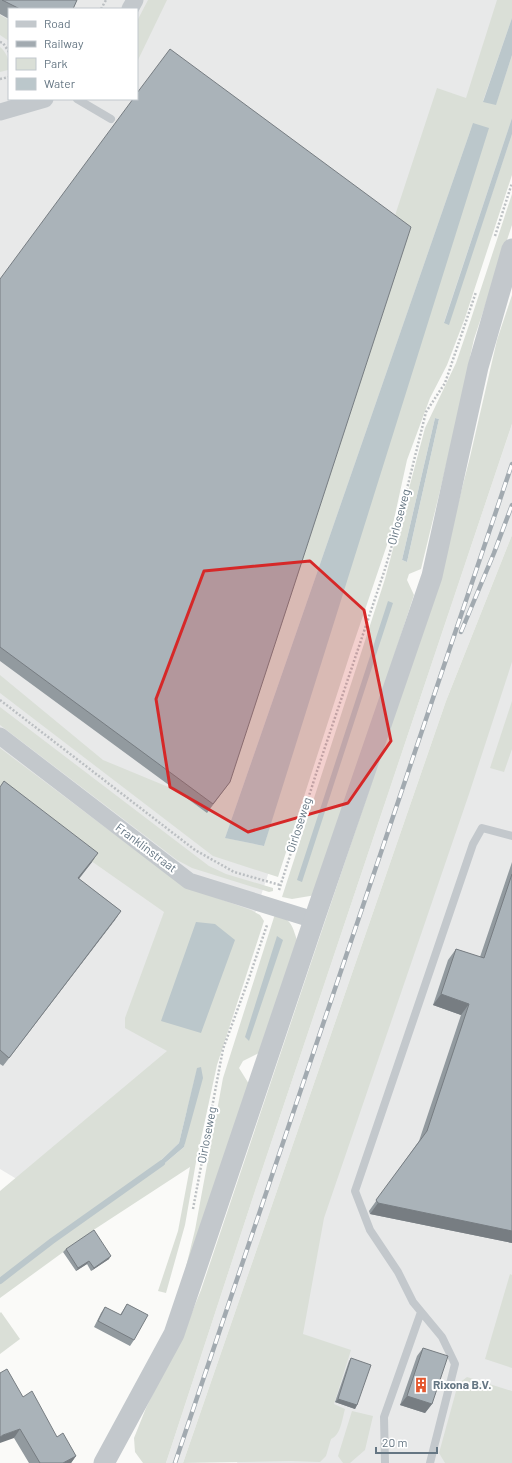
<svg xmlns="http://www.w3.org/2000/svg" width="512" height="1463" font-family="Barlow,sans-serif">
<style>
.built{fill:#e8e9e9;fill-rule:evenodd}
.green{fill:#dadfd7;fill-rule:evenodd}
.water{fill:#bbc7cb}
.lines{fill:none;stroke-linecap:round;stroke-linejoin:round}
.stream{stroke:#bbc7cb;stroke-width:6}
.path{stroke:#bbbfc2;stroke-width:2.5;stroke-dasharray:2 2;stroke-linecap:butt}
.service{stroke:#c3c8cc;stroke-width:8}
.minor{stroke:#c3c8cc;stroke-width:17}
.tertiary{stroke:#c3c8cc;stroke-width:21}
.rail-casing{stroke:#a2aab0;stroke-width:4.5}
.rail{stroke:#fff;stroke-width:3;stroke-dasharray:9;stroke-linecap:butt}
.wall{fill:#929a9f}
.shaded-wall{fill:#777d82}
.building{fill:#aab3b9;stroke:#777d82}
.marked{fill:#d62828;fill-opacity:0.2;stroke:#d62828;stroke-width:3;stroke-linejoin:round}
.labels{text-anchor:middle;stroke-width:4;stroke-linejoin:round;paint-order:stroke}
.street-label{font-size:12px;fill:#657683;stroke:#fff}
.poi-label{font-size:12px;font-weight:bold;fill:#657683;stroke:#fff;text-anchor:start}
</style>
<rect width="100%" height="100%" fill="#fafaf8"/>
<!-- built -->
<path class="built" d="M0,0H512V141L191,1106L75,1214L0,1169ZM9,9H137V99H9Z
M512,424V535L446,701L183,1463H166L256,1188Z
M512,632V1463H237L309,1250Z"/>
<!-- green -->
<path class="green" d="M148,0H167L137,62V21Z
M497,0H512V18L483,101L496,104L512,55V118L444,322L448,324L512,134V175L465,318L447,365L430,398L407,460L391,533L350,654L278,877L213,856L0,693V675L103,760L207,803L377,270L437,88L466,98ZM473,123L264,846L226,838H225Z
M0,15L9,20V41L0,35Z
M0,47C7,53 10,61 8,70L0,72Z
M512,194V225L474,339L470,357L469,371L421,569L409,574L407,580L414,595L316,895L292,899L282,897L385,579L425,428L456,363L471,319ZM435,418L439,419L407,562L402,560Z
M512,295V424L256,1188L166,1463H143L135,1452L134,1438L146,1408L186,1327L201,1290L435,594L470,457L497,340Z
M512,535V662L469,794L324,1218L303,1334L351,1350L334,1404L345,1409C342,1419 341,1435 331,1439L326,1456L320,1462L291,1461L183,1463L446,701Z
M512,701V749L504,772L490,768Z
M0,707L209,866L226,874L273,888V891L269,892L192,868L177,860L0,725Z
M0,748L183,886L251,910L260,915L264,921L217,1065L196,1162L185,1225L166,1293L158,1291L178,1231L190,1167L95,1229L0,1298V1191L167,1051L125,1028V1018L164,912L0,797ZM197,1069L184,1147L158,1169L155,1166L179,1143Z
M275,914C291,919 292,925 297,940L261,1052L243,1061L239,1068L249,1084L184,1275L195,1230L223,1078Z
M510,1274L512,1275V1368L485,1359Z
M1,1312L20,1339L0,1354V1313Z
M467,1377L512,1391V1463H445L439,1453L458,1384Z
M352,1411L373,1416L365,1450L350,1463H343L338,1456Z"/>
<!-- water -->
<path class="water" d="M512,18V55L496,105L483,102Z
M512,118V134L449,325L444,323Z
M473,123L489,128L264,846L225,838Z
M435,418L439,419L407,562L402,560Z
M388,601L393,603L302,882L297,880Z
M196,922L215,924L235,940L201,1033L161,1021Z
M277,936L283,940L249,1041L245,1037Z
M201,1067L203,1078L184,1147L158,1169L155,1166L179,1143L197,1068Z"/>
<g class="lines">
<!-- stream -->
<path class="stream" d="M0,1281L52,1241L162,1163"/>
<!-- path -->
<path class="path" d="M101,9L106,0
M0,42L3,43L9,52
M0,79L9,77
M495,236L512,183
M0,700L195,850L234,872L280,885
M279,890L316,774L385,569L399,521L426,412L445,383L476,292
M193,1209L223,1049L248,981L267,925"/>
<!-- service -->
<path class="service" d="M77,99L111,119
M385,1463L384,1417L421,1312
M430,1463L455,1364L442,1337L413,1302L398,1272L370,1230L355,1191L473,844L482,828L512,836"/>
<!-- minor -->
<path class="minor" d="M130,9L135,0
M0,112L45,99
M0,736L189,881L314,920"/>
<!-- tertiary -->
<path class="tertiary" d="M104,1463L174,1334L314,920L432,576L478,367L512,249"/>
<defs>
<path id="rail" d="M461,632L494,553L512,505
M175,1463L512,464"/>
</defs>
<!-- rail casing -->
<use href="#rail" class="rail-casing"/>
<!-- rail -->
<use href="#rail" class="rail"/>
</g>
<!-- wall -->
<path class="wall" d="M0,0H77L73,9H9V19L0,14Z
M0,279L230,782L207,813L0,661Z
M0,787L92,862L79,879L121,911L3,1066L0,1064Z
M512,862V1243L370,1214L369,1211L419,1141L461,1015L433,1005L448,960L456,949L480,957Z
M66,1249L109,1259L91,1271L87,1264L76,1271L63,1252Z
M127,1304L134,1340L130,1346L94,1327L101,1313L105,1307L120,1315Z
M423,1348L432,1404L425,1413L400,1405L417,1356Z
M351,1358L357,1405L355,1409L335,1402L349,1361Z
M23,1397L57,1437L76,1456L71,1463H29L14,1438Z"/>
<!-- shaded-wall -->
<path class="shaded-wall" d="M98,853L92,862L72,887L78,878Z
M121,911L115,920L3,1066L9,1058Z
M441,994L469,1004L461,1015L433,1005Z
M378,1203L512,1231V1243L370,1214Z
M111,1256L109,1259L91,1271L94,1268Z
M89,1261L87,1264L76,1271L78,1268Z
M407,1396L432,1404L425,1413L400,1405Z
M338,1399L357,1405L355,1409L335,1402Z
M20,1429L14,1438L0,1443V1437L3,1435Z
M76,1456L71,1463H63Z"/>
<!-- building -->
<path class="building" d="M2,0H77L73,9H20Z
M170,49L411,227L230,782L213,804L0,647V279L133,99H137V93Z
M4,781L98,853L78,878L121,911L9,1058L0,1050V787Z
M512,874V1231L378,1203L376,1200L427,1131L469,1004L441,994L456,949L484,958Z
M94,1230L111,1256L94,1268L89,1261L78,1268L66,1249Z
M127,1304L148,1315L134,1340L98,1321L105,1307L121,1315Z
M423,1348L448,1356L432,1404L407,1396Z
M351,1358L371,1365L357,1405L338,1399Z
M7,1369L23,1397L32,1391L57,1437L63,1433L76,1456L63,1463H40L20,1429L3,1435L0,1437V1373Z"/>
<!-- marked area -->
<path class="marked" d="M310,561L364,610L391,741L348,803L248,832L170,787L156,699L204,571Z"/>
<!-- icons -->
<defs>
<symbol id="building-bare" viewBox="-9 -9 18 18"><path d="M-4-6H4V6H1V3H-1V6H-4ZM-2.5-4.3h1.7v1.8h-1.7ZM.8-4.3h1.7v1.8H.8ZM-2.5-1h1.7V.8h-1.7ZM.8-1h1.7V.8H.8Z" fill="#e4572e" stroke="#fff" stroke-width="2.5" paint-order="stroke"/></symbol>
</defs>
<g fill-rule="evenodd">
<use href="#building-bare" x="410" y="1374" width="22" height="22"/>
</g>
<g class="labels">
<!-- street labels -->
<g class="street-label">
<text transform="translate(399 517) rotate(-75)" y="4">Oirloseweg</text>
<text transform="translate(299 825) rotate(-72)" y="4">Oirloseweg</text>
<text transform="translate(146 848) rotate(37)" y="4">Franklinstraat</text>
<text transform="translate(207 1135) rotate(-79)" y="4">Oirloseweg</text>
</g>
<!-- poi labels -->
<g class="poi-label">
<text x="433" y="1389">Rixona B.V.</text>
</g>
</g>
<!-- legend -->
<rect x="8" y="8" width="130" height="92" fill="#ffffff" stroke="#c1c8cd"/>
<rect x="16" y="21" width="20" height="6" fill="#c3c8cc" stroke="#c1c8cd"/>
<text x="44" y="28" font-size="12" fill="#657683">Road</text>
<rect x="16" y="41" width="20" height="6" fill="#a2aab0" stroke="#c1c8cd"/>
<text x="44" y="48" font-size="12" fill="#657683">Railway</text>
<rect x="16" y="58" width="20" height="12" fill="#dadfd7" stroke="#c1c8cd"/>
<text x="44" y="68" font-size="12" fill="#657683">Park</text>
<rect x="16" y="78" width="20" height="12" fill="#bbc7cb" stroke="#c1c8cd"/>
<text x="44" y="88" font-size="12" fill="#657683">Water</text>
<!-- scale -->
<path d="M376 1447v6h61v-6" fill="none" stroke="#657683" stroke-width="2"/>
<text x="382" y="1447" font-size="12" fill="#657683" stroke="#ffffff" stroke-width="3" paint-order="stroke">20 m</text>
</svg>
